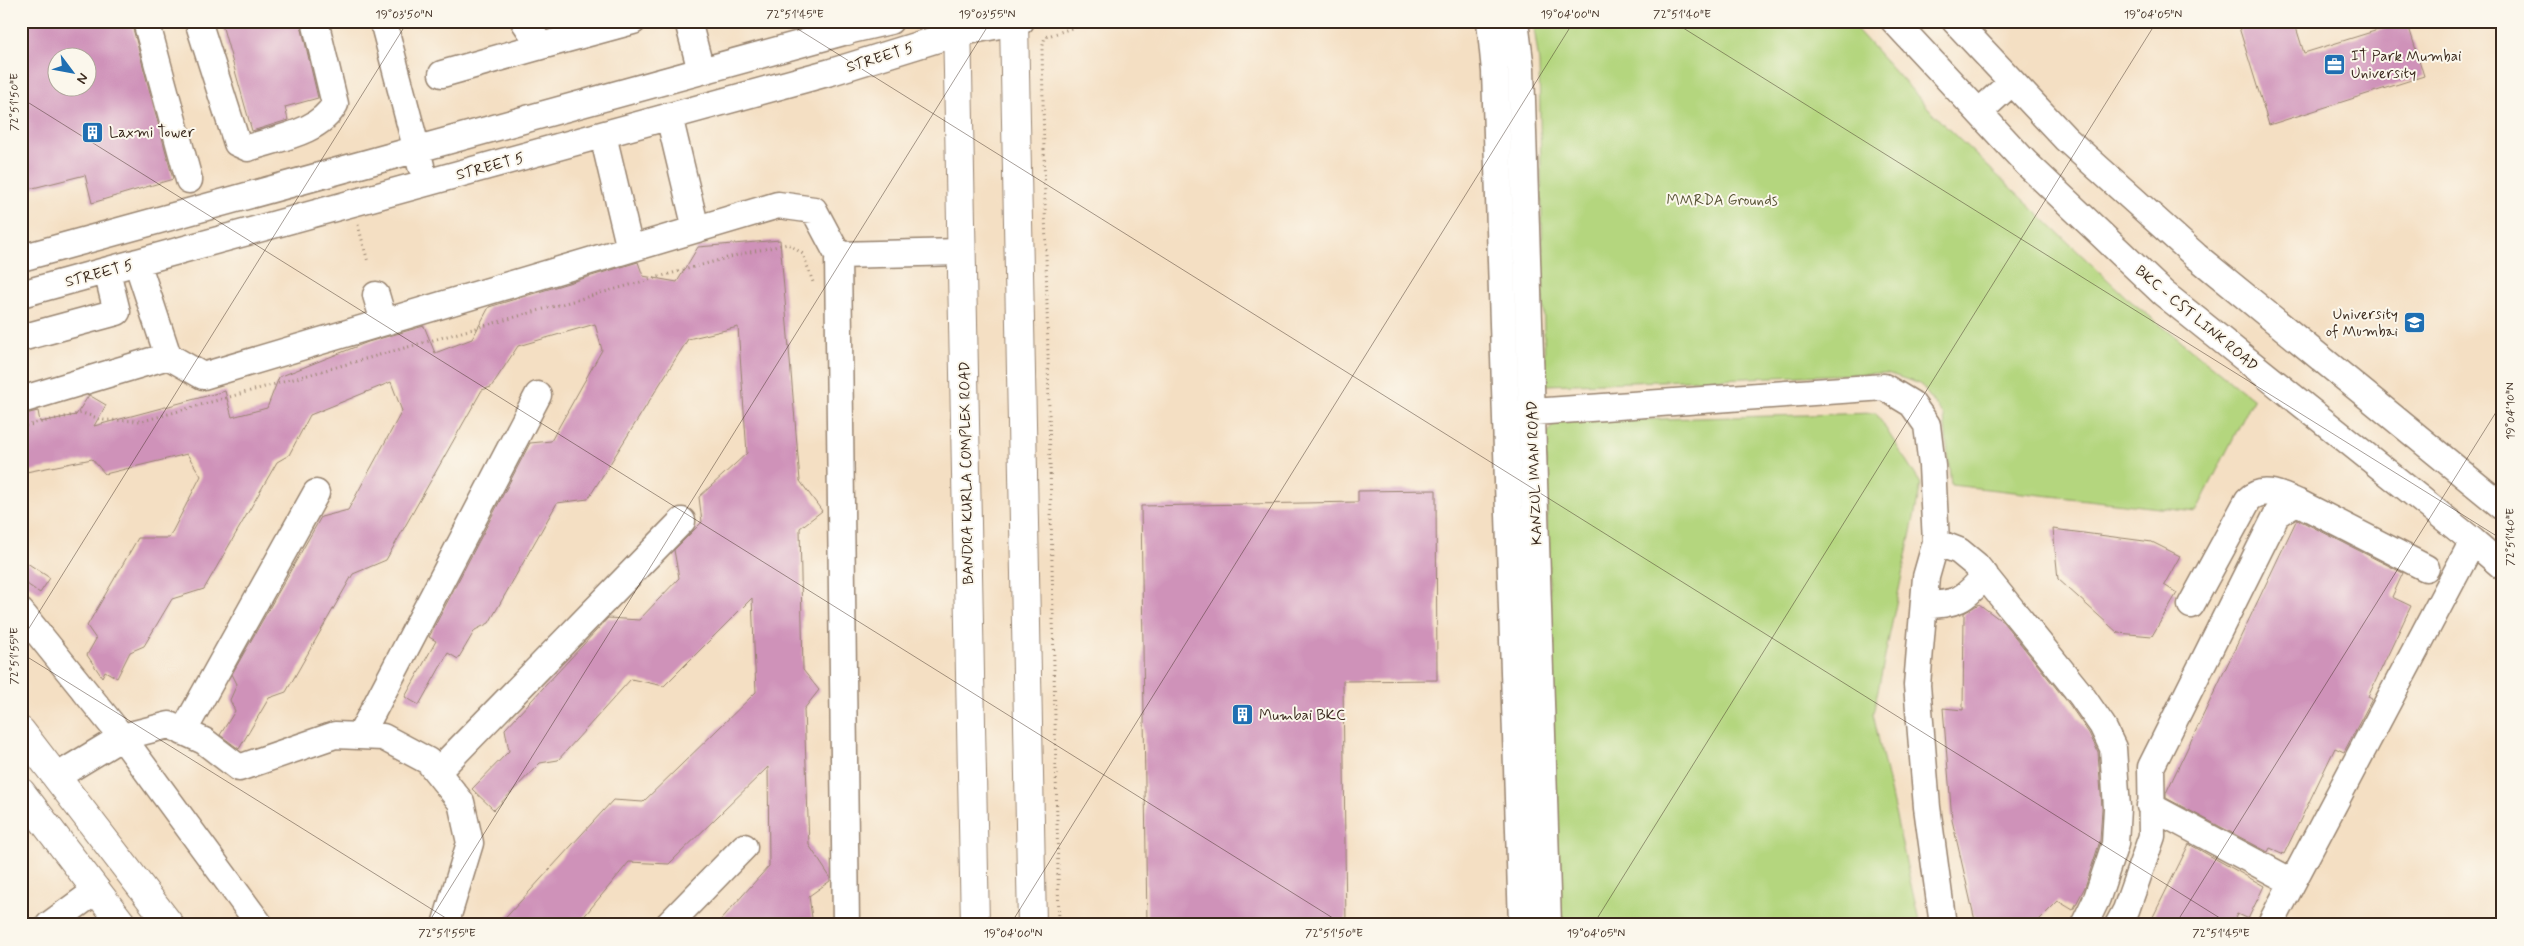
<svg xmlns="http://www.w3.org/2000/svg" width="2524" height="946" font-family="Mynerve,sans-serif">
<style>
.green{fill:#b4d67e;stroke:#78804e}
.building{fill:#cf92b9;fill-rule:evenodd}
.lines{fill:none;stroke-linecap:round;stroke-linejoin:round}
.minor-casing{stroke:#988470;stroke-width:29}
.major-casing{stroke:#988470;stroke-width:30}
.path{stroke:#988470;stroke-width:3;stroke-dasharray:1 4;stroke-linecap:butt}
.minor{stroke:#fff;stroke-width:26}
.major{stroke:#fff;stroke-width:28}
.ticks{fill:none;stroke:#3b2a1e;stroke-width:1;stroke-opacity:0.45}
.labels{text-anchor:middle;stroke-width:4;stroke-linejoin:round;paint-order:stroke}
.poi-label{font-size:15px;fill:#3b2a1e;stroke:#fbf7ec;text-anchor:start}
.street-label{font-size:15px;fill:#3b2a1e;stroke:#fbf7ec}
.park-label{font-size:15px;fill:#595536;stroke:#fbf7ec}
.neatline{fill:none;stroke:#3b2a1e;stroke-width:2}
.ticks-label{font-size:12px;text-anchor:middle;fill:#3b2a1e}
</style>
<rect width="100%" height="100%" fill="#fbf7ec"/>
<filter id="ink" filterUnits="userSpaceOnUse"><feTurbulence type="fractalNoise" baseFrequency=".02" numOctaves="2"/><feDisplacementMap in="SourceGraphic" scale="10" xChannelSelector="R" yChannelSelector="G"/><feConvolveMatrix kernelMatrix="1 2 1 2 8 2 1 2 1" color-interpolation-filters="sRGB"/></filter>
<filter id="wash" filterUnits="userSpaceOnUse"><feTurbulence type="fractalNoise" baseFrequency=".0096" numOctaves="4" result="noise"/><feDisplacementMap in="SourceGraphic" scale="20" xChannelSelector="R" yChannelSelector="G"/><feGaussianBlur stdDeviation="1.12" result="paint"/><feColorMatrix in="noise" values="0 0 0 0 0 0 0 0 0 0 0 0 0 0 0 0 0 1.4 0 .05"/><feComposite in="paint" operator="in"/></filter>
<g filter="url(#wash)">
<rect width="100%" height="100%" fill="#f4dfc3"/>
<!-- green -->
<path class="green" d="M1533,21H1849L1942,123L2127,298L2253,399L2196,512L1951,485L1944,416L1920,384L1887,373L1545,385L1539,62Z
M1876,413L1921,484L1873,714L1920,925H1558L1545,435L1556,422Z"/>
<g id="blocks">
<!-- building -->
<path class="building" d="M21,21H131L173,179L92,203L85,175L21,191ZM58,58H88V88H58Z
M221,21H300L318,98L285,107L288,120L252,131Z
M2237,21H2294L2304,53L2407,21L2424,76L2269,125Z
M780,240L800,481L822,511L800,528L803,670L819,690L804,709L809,845L830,877V881L809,896L813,925H716L769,866L768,767L669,864L629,862L577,925H499L613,800L643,802L756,692L752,598L664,686L631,679L558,760L540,763L494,810L472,789L509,751L505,729L608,618L639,620L679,578L674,550L702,522L699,497L747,453L738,327L688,339L588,499L557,503L489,623L475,630L458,659L448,653L419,705L405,697L436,641L429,637L530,443L551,441L602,350L595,324L518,346L491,387L482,390L386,560L353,574L286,692L269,698L239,749L220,735L235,711L230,700L237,684L232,674L321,517L348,510L402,411L391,382L310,415L289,455L277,462L204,589L172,599L144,646L130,652L117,678L105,671L102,677L87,655L96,639L87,626L138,538H169L201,476L187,454L105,474L92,459L21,473V415L38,411L40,422L76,415L89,395L106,405L94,426L225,391L232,417L267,408L279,377L368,342L424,326L435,353L472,339L489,307L638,262L643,276L677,282L698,247Z
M1436,490L1437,680L1343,681L1346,925H1147L1141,506L1358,502V491Z
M2297,519L2403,573L2392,597L2411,606L2368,697L2372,699L2344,752L2335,748L2284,854L2270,848L2268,852L2166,798V793Z
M2053,529L2152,542L2180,556L2164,585L2177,593L2152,636L2118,633L2058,579Z
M21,559L50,578L40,593L21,580Z
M1979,604L2003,622L2069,704L2089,733L2098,752L2102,808L2100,841L2085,887L2073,910L2058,901L2034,925H1976L1952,820L1943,708L1963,710L1964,613Z
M2189,844L2264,886L2248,919L2237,914L2232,925H2149Z"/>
</g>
</g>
<g filter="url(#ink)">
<use href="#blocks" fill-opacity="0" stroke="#988470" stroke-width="1"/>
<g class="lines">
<defs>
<path id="minor" d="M146,21L189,180
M198,21L237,143L248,148C278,138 319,133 335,104L315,21
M383,21L421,166
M524,21L541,46L633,21
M688,21L701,71
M1490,21L1495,71L1522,925
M1515,21L1521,69L1548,925
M1894,21L2026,163L2163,293L2473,541L2503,567
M1955,21L2066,139L2196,256L2503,507
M442,74L541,46
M1979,112L2012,82
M669,116L696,229
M603,135L630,249
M838,255L961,252
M21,258L847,31L890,21
M137,262L168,356
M21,294L831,72L957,33L1021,21
M376,295L384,322
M21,338L117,312L107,271
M21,400L168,356L203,376L778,205L814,210L838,255L846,925
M1506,414L1884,387L1912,404L1927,425L1932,466L1936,542L1926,577L1917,685L1927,807L1943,925
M1936,542L1959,551L1976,565L2081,695L2102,725L2113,748L2117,808L2115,844L2097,898L2084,925
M1924,605C1956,604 1964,601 1985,575
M2191,605L2248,500C2263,485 2282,496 2299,503
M21,612L122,737L260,925
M183,732L316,493
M360,736L538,395
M437,772L682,521
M56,777L122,737L169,725L204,741L239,768L335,735L383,737L428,761L461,802L470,843L445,925
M2150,806L2292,882
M49,925L97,890
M668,925L744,847
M2118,925L2126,910L2152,836L2151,767L2277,514L2291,505L2299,503L2426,568
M2270,925L2473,541"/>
<path id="major" d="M957,21L975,925
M1014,21L1032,925
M847,31L858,21
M21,731L170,925
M21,792L123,925"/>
</defs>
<!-- minor casing -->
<use href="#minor" class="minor-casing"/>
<!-- major casing -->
<use href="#major" class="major-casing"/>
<!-- path -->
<path class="path" d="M358,225L368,262
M21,427L82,413L104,420L143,421L741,254L788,244L803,254L813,282
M21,582L27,590
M1059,925L1042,49L1045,37L1093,21"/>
<!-- minor -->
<use href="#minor" class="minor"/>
<!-- major -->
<use href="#major" class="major"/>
</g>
</g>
<!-- ticks -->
<path class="ticks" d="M785,21L2231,925M1672,21L2503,540M21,98L1344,925M21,641L408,21M21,653L457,925M427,925L991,21M1010,925L1574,21M1593,925L2157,21M2175,925L2503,401"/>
<!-- icons -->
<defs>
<symbol id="office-square" viewBox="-11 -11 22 22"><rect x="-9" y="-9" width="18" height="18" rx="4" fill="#1f6fb2" stroke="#fbf7ec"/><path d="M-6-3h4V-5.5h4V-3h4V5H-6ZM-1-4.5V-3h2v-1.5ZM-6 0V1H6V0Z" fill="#fff"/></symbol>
<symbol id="building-square" viewBox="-11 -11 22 22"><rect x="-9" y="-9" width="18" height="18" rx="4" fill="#1f6fb2" stroke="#fbf7ec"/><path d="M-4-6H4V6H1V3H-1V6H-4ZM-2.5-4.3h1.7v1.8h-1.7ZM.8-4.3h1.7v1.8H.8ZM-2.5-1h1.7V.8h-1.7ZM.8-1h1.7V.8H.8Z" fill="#fff"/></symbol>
<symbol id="university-square" viewBox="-11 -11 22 22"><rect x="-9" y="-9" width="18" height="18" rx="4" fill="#1f6fb2" stroke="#fbf7ec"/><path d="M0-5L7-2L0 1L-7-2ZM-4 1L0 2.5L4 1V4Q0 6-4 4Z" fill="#fff"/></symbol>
</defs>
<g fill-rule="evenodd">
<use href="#office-square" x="2322" y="52" width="25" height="25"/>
<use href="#building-square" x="80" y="120" width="25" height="25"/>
<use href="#university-square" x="2402" y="310" width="25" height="25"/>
<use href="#building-square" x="1230" y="702" width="25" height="25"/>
</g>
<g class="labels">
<!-- poi labels -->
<g class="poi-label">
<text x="2351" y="61">IT Park Mumbai<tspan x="2351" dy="17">University</tspan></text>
<text x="109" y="137">Laxmi Tower</text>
<text x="2398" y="319" text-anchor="end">University<tspan x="2398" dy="17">of Mumbai</tspan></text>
<text x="1259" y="720">Mumbai BKC</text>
</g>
<!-- street labels -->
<g class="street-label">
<text transform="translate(880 57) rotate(-17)" y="5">STREET 5</text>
<text transform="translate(490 166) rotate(-15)" y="5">STREET 5</text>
<text transform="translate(99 273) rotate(-15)" y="5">STREET 5</text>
<text transform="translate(2197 318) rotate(40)" y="5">BKC - CST LINK ROAD</text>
<text transform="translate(966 473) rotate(-91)" y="5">BANDRA KURLA COMPLEX ROAD</text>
<text transform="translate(1534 473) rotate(-92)" y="5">KANZUL IMAN ROAD</text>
</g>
<!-- park labels -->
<g class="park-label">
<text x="1722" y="205">MMRDA Grounds</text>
</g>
</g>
<!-- margin -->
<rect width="2524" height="946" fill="none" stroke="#fbf7ec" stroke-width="55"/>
<!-- north arrow -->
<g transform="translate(72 72) rotate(122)"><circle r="24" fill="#fbf7ec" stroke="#aea59a"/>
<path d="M0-4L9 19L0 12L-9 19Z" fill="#1f6fb2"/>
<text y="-8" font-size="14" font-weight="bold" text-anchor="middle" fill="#3b2a1e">N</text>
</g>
<rect x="28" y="28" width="2468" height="890" class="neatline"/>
<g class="ticks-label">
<text x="404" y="18">19°03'50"N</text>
<text x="795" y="18">72°51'45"E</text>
<text x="987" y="18">19°03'55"N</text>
<text x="1570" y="18">19°04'00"N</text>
<text x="1682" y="18">72°51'40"E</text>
<text x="2153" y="18">19°04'05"N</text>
<text transform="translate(14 102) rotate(-90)" y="4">72°51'50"E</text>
<text transform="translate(2510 411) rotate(-90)" y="4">19°04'10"N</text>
<text transform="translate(2510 537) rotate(-90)" y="4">72°51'40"E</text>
<text transform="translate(14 656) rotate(-90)" y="4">72°51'55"E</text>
<text x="447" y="937">72°51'55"E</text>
<text x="1013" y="937">19°04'00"N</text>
<text x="1334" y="937">72°51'50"E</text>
<text x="1596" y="937">19°04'05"N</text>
<text x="2221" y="937">72°51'45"E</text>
</g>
</svg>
